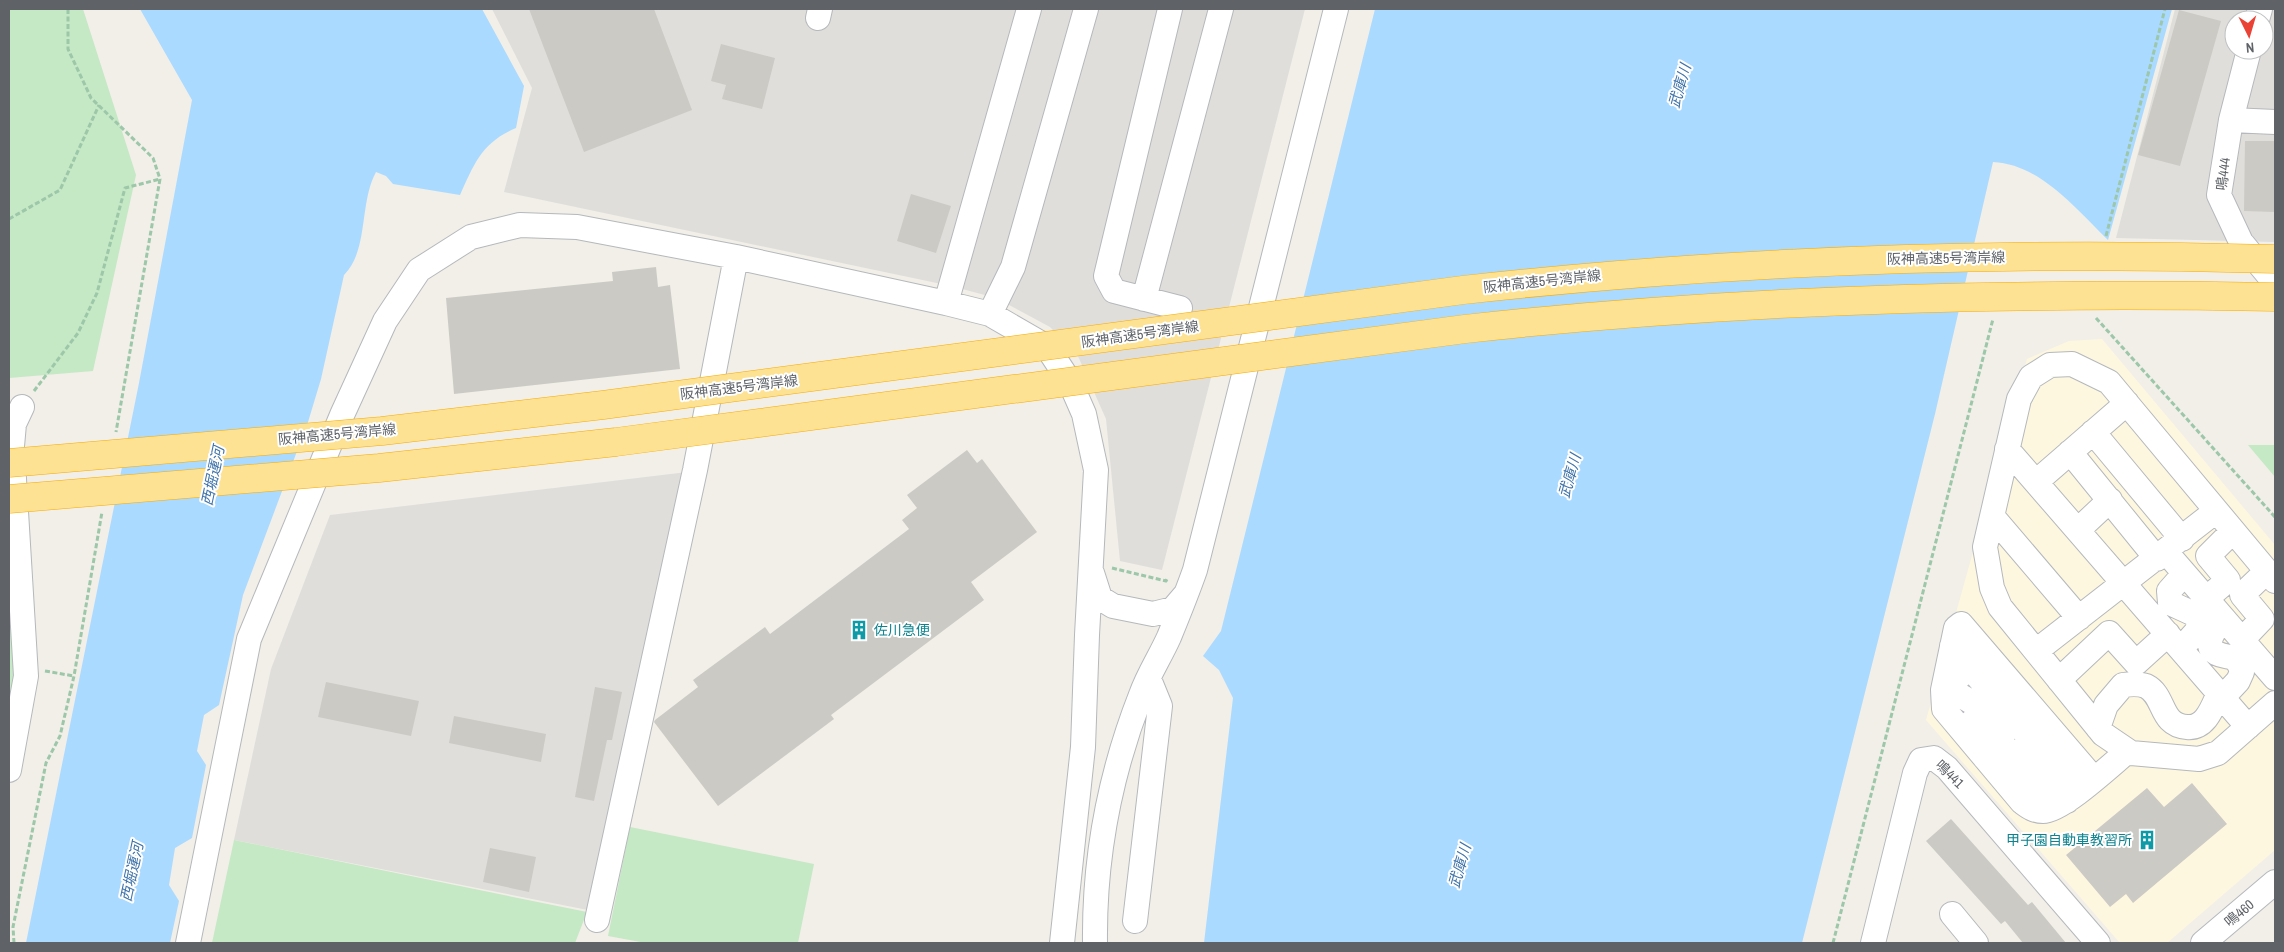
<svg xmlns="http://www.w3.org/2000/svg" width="2284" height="952" font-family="'Archivo Narrow','Noto Sans JP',sans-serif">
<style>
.commercial{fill:#fef7e0}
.industrial{fill:#e0deda;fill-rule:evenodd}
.green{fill:#c5e8c5}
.water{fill:#aadaff}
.building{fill:#cccac5}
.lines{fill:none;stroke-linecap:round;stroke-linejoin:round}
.minor-casing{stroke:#b5b8bc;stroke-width:26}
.path{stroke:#9cc7a9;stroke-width:3;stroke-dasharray:5 2.5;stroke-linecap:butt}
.minor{stroke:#fff;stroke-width:24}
.highway-bridge-casing{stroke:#f9ab00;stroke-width:29;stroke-linecap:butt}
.highway-bridge{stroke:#fde293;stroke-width:28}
.labels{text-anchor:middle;stroke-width:4;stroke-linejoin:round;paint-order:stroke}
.street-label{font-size:14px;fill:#5f6368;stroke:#fff}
.culture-label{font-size:14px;fill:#0d838f;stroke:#fff;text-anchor:start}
.water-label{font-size:15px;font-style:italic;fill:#4174aa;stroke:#fff}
</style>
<rect width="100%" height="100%" fill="#f1efe8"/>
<!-- commercial -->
<path class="commercial" d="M2102,339L2275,545V850L2167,943H2120L1926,720L2027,359L2069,341Z"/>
<!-- industrial -->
<path class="industrial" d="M492,9H1305L1162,570L1120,561L1106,419L1077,354L1050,327L996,298L951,286L504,192L532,88Z
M2175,9H2275V242L2116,238ZM2234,20H2264V50H2234Z
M704,470L608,914L234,840L271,669L330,515Z"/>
<!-- green -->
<path class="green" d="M9,9H83L136,175L93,371L9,378Z
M2248,445H2275V477Z
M9,590H12L26,685L9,765Z
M630,827L814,864L798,943H646L608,936Z
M234,840L587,912L575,943H212Z"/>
<!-- water -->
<path class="water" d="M140,9H482L524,86L516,128C482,142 474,164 460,195L393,184L386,176L376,172C359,203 369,250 344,275L321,379L308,422L243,595L219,705L204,715L197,751L206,765L192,838L175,848L169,885L179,901L170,943H26L139,383L192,100Z
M1375,9H2172L2108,240C2076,209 2040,164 1993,162L1935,414L1802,943H1204L1233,698L1219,670L1203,656L1221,631Z"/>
<!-- building -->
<path class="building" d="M529,9H654L692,110L584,152Z
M2179,10L2221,21L2180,166L2138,155Z
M721,44L775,58L762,109L722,99L726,85L711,81Z
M2245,141H2275V212L2244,211Z
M911,194L951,206L936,253L897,241Z
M656,267L658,287L670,285L680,369L454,394L446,298L613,281L612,272Z
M967,450L977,463L982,459L1037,532L971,582L984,600L831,715L834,719L718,806L654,722L655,720L698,687L693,680L765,627L770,634L909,529L902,520L917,508L907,495Z
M326,682L419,701L411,736L318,717Z
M595,687L622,692L612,740H607L594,801L575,797Z
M454,716L546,734L541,762L449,743Z
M2192,783L2227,824L2133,903L2126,894L2110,907L2066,855L2147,788L2164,807Z
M1951,819L2028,905L2032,902L2066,943H2023L2005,921L2001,924L1926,841Z
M490,848L536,857L529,892L483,882Z"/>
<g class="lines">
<defs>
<path id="minor" d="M1170,9L1106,276L1114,291L1180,308
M818,18L820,9
M2257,20L2260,9
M2249,50L2231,120L2219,195L2241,242L2275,283
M2231,120L2275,122
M1144,299L1221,9
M946,303L1029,9
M990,314L1013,267L1086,9
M2093,432L2182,539
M2007,449L2248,727
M2070,452L2157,559
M2036,482L2127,403
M1992,516L2079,618
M2078,530L2110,500
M2166,552L2275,678
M1092,573L1100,598L1113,606L1153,614L1173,609L1185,595
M2275,581L2109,382L2072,364L2050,365L2031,377L2019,399L1985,547L1992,588L2000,607L2103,734L2131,753L2199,759L2218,753L2275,703
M2206,599L2228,580L2208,556L2233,531
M2242,640L2262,619L2242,595L2267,571
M1952,646L2069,785L2072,792L2067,801
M2181,649L2197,631L2199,622L2196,615L2170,603L2169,591L2184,574
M2036,651L2216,511
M2059,680L2109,633L2136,663L2168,634
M2223,697L2238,681L2242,672C2236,652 2230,660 2216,653C2201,645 2217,626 2224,619
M2098,728L2106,705L2123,685C2130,684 2138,683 2146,686C2166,696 2159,725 2187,727C2206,729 2213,706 2219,693
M1962,730L1976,718L1979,711C1973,697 1959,700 1953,688L1956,680L1966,670
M2008 763a12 12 0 1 1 24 0a12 12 0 1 1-24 0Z
M1985,758L2003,743L1986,722L2003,707
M9,770L26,676L12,446L14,424L22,407
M2024 783a12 12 0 1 1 24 0a12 12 0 1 1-24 0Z
M2094,779L1961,624L1956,628L1943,690L1944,709L2022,802C2029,807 2034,811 2043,811C2062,811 2111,765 2128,751
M1952,914L1976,943
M597,920L695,470L736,257
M1135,921L1160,706L1149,679
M188,943L249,639L342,415L385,321L419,270L471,237L520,225L577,227L736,257L946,303L990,314L1047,347L1070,382L1084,414L1096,470L1087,635L1083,747L1062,943
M1095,943C1094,859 1110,774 1141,695C1148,675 1160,657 1169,637C1178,615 1187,593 1195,570L1336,9
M1873,943L1915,773L1921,760L1934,758L1947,768L2098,943
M2203,943L2275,882"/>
</defs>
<!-- minor casing -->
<use href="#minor" class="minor-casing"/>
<!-- path -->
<path class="path" d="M68,9V49L91,98L153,158L160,179L116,432
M9,219L60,190L99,105
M2106,236L2165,9
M2096,318L2275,517
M34,391L78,333L97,293L125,188L160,179
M1112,568L1166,581L1168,577
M45,671L74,676
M14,943L13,927L46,763L60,736L74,676L102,512
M1833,943L1993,319"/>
<!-- minor -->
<use href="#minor" class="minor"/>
<defs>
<path id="highway-bridge" d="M9,463L382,431L603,405L1463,290C1732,260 2004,251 2275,259
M9,499L379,468L616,442L1465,329C1734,299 2004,292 2275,297"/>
</defs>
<!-- highway-bridge casing -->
<use href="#highway-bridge" class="highway-bridge-casing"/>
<!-- highway-bridge -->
<use href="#highway-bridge" class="highway-bridge"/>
</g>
<!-- icons -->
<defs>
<symbol id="building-bare" viewBox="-9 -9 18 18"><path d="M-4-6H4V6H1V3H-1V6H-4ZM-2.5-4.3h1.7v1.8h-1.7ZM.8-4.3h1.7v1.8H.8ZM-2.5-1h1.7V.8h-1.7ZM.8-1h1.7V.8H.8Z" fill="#0f9aa8" stroke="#fff" stroke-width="2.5" paint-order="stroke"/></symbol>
</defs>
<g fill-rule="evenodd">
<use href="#building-bare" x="845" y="616" width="28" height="28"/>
<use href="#building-bare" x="2133" y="826" width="28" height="28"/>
</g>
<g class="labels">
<!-- street labels -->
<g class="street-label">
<text transform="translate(2223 174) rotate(-83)" y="5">鳴444</text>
<text transform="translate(1946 258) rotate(-1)" y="5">阪神高速5号湾岸線</text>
<text transform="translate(1542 281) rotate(-6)" y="5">阪神高速5号湾岸線</text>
<text transform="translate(1140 334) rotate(-8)" y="5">阪神高速5号湾岸線</text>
<text transform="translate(739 387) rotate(-7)" y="5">阪神高速5号湾岸線</text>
<text transform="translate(337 434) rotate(-5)" y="5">阪神高速5号湾岸線</text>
<text transform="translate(1950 774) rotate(44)" y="5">鳴441</text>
<text transform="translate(2239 913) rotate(-40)" y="5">鳴460</text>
</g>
<!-- culture labels -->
<g class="culture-label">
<text x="874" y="635">佐川急便</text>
<text x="2132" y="845" text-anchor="end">甲子園自動車教習所</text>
</g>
<!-- water labels -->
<g class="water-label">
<text transform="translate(1680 86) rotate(-74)" y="5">武庫川</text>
<text transform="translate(213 476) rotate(-78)" y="5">西堀運河</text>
<text transform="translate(1570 476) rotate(-74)" y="5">武庫川</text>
<text transform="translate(1460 866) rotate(-74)" y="5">武庫川</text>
<text transform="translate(132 872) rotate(-78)" y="5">西堀運河</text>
</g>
</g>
<!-- border -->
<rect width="2284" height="952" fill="none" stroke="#5f6368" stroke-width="20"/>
<!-- north arrow -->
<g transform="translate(2249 35) rotate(175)"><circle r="24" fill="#ffffff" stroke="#bfc1c3"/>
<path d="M0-4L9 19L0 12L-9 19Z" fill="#ea4335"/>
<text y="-8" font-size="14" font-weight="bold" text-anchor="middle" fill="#5f6368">N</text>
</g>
</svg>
